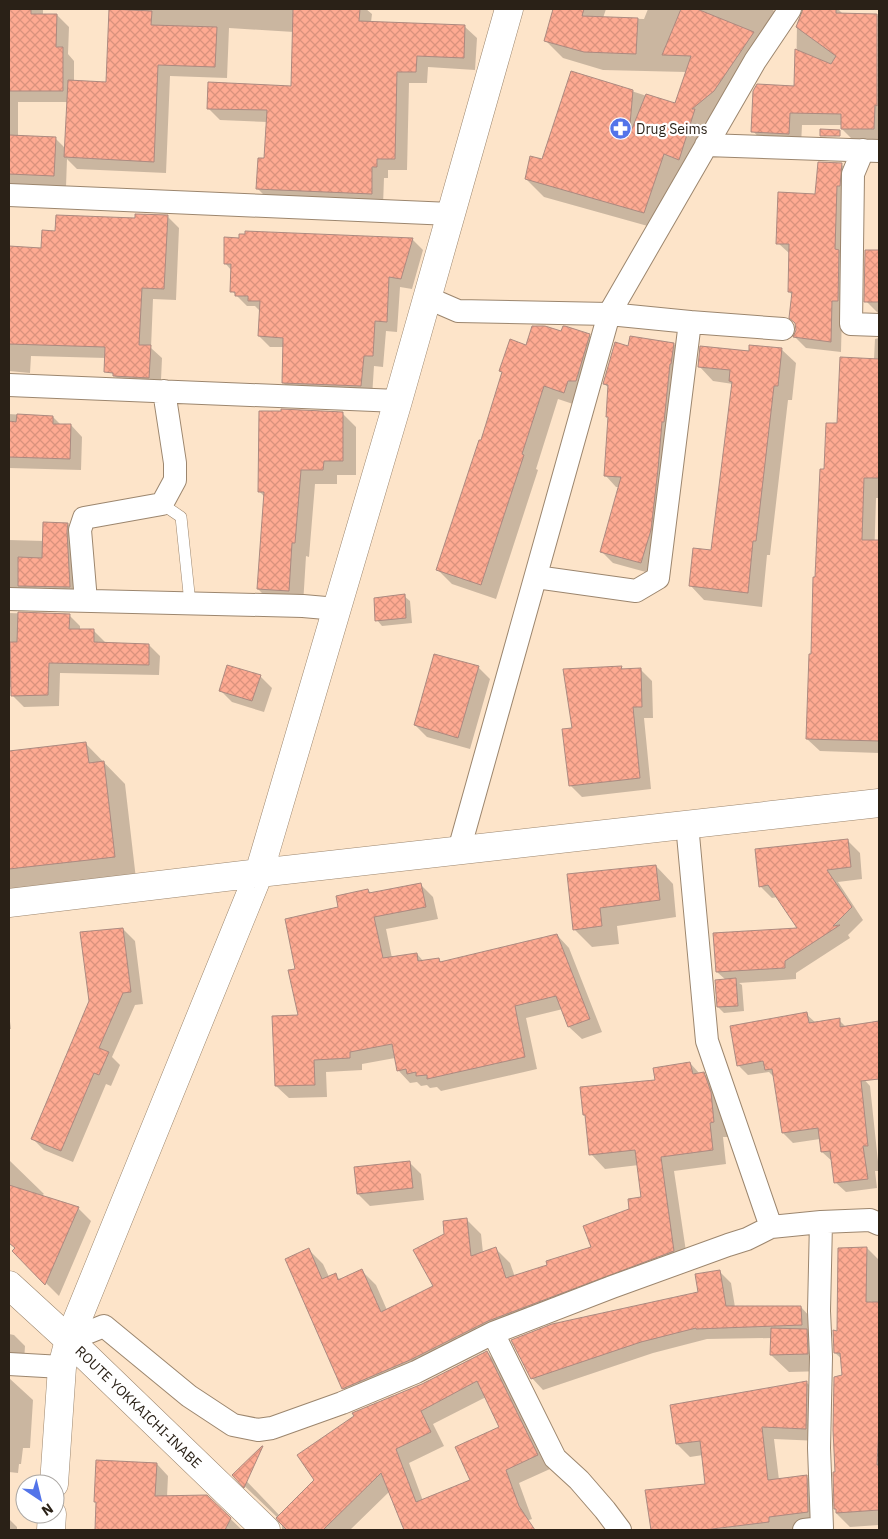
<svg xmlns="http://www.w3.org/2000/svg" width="888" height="1539" font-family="'IBM Plex Sans',sans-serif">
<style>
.shadow{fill:#0003;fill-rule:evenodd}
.building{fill:url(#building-cross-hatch);stroke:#ac8a80;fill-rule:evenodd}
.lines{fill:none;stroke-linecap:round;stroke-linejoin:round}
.lane-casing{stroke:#9c866e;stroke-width:12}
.street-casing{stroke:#9c866e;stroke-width:24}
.secondary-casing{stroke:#9c866e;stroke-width:29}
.primary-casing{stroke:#9c866e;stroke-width:29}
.lane{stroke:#fff;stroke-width:11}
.street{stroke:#fff;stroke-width:22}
.secondary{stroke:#fff;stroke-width:28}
.primary{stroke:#fff;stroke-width:28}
.labels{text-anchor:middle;stroke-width:4.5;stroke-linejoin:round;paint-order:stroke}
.poi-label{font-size:14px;fill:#2a2117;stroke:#fff;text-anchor:start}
.street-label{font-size:14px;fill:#2a2117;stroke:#fff}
</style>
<defs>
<pattern id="building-cross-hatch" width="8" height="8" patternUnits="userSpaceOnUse" patternTransform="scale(1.25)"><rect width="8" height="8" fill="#feaa92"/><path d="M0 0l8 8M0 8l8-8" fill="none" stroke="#da927d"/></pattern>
</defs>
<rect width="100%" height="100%" fill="#fde4c9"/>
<!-- shadow -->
<path class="shadow" d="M9,9H43V15H57L69,27L68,54L74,61V81L108,83L132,9H366L372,14L371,22L464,26L477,38L475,70L428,67L427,83H409L407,170H388V178H384L383,206L269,200L257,188L266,159L268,122L220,120L208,108L292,87L294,32L229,28L227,78L170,76L166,173L77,169L67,159L66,187L9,185ZM18,102H68L65,148L55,138L18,137Z
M554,9H606L603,18L644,19L648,9H772L788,25L662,230L544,197L526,179L543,161L572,72L675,105L686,72L603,70L563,58L545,40Z
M804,9H838L844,15H877L879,18V141H854L842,129V125H802L801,145L764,143L753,131L796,87L797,24Z
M841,164L852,175L842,311L841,352L806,348L795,337L797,330L793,295L789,292L790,254L778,243Z
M167,216L179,228L176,300L153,299L151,348L162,358L161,380L117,378L105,366L106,358L31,356L30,373L9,371V247L42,249L57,232Z
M412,239L423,250L412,289L400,287L397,332L386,331L383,367L374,366L372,397L294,393L283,383L284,347H270L259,336L260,311L255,306H247L232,291V271L225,263Z
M866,251L879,252V314L866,301Z
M562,332L589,335L604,350L579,406L558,399L536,469L538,470L496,599L452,584L438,570L482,442L527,346Z
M879,338V498H876L874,563L870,606L879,607V753L820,751L807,739L816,578L825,470L838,425L874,360L875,339Z
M674,344L685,355L653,574L613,563L602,552L619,487H616L605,475L609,418V388L604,384L629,348Z
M781,349L796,363L792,400H788L770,555H767L762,607L704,600L690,585L712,551L733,384L713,381L699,366L750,352Z
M342,413L356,427V475H337V484H315L309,557L306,556L303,605L272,603L258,589L265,497L259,491Z
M9,414L53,417L61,425H71L82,437L81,470L9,468Z
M44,523L68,524L79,535L80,598L9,604V540L44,541Z
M404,596L410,601L412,623L382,626L377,620Z
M9,613L69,615L80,626V630H93L105,642V644L149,645L160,656L159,675L60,673L59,706L24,707L12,695V687H9Z
M478,667L490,679L470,749L427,737L415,725Z
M621,667L624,670H641L652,681L653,718H644L651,789L582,797L570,785L574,729Z
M260,676L272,688L264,712L232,702L220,690Z
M86,744L125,784L136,879L9,893V752Z
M848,841L860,853L862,879L838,882L863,920L848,935L850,938L796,973V979L739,983L742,985L744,1011L724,1013L718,1007L726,980L717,972L799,929L777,897L772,898L760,886Z
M656,866L673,884L676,917L617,926L619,944L592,947L574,929L568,875Z
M421,885L433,897L438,919L386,929L392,958L417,954L424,962L439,960L442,963L557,935L569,948L602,1032L582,1039L569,1027L563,1009L526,1018L537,1069L441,1091L437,1087L430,1088L427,1085L421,1086L417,1082L410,1083L398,1070L395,1058L362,1064V1070L326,1072L327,1097L289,1098L276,1086L299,1016L297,970L340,908L368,890L372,894Z
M123,929L135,941L143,1004L135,1005L112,1057L120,1065L111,1086L106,1084L73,1162L44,1150L32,1138Z
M9,1014L11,1029H9Z
M806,1014L816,1023L839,1020L849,1030L860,1075L870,1086L879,1171H875L877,1188L846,1192L835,1182L833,1162L822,1152L820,1139L793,1143L783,1133L775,1078L769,1072L748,1075L738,1065Z
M690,1063L700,1074L703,1073L718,1087L725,1107L728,1137H723L726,1164L674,1171L688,1265L503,1335L357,1402L343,1388L309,1250L323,1264L329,1277L335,1275L341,1280L362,1271L376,1285L387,1310L434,1286L446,1234L467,1220L481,1234L483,1253L496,1249L510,1263L515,1277L548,1266L592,1247L643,1198L639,1165L605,1169L591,1154L587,1117L584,1115Z
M9,1160L44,1194L41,1196L78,1208L91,1221L59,1296L14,1251L17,1249L13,1240L9,1236Z
M409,1162L421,1174L424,1200L370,1206L358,1194L355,1168Z
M867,1248L879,1260V1525L850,1527L836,1513L834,1430L844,1376L842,1359L835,1353L839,1332Z
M720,1272L731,1283L735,1307H801L812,1319L825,1371L789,1372L771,1355L772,1338L707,1339L653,1353L543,1390L532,1378L700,1293Z
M9,1334L14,1335L25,1346L24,1362L9,1370Z
M487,1352L500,1366L550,1469L519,1483L532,1519L498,1530H492L489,1528L483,1530H405L390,1491L350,1530H282V1525L279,1519L233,1475L237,1471L280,1516L422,1385ZM486,1397L500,1428L472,1481L423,1501L409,1463L444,1446L433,1424Z
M9,1378L33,1400L30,1448H23L21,1464H19L18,1473L9,1472Z
M807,1383L820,1395L819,1441L774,1439L779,1480L806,1476L819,1489L816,1530H652L646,1492L707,1486L703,1455L690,1457L677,1444Z
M157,1464L168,1476L167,1497L207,1496L242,1530H96V1518Z
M9,1519L17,1527V1530H9Z"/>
<!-- building -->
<path class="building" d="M9,9H31V14H57L56,47H63V91H9Z
M109,9L152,11L151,25L217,27L215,67L158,65L154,162L64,157L68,80L106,82Z
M293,9H360L359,21L465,25L464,58L417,56L416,72H397L395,159H377V167H372V194L256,189L258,158H264L267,110L207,109L208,82L291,86Z
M553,9H584L582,16L638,18L636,54L584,52L544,41Z
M681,9H697L754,32L714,91L692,109H695L679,160L664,154L644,213L525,179L530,156L542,159L571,71L633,90L629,136L646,94L675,103L691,56L662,55Z
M803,9H836V13L877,14V106L875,105L874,129H841V114L790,113L789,134L751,132L753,91L757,84L794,86L795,49L831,64L836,56L796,27Z
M820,129L840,130V136H820Z
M9,135L56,137L54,176L9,174Z
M818,162L842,163L840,186H837L835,249L839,250L838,301H832L831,342L793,337L796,330L795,323L789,318L792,292H788L789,244H776L778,192L815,194Z
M135,214L168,215L164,289L142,288L139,345H151L149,378L113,376V373L104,372L105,347L9,344V246L41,248L42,230L55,231L56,215L135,218Z
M245,231L413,238L401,279L389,277L387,322L375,321L373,356H364L361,386L282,383L283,338L258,336L260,301H248V296H235V292H230L231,264H224V237L239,238V234H245Z
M865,250H879V302H864Z
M532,326H545L561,331L563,326H565L590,334L576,381H568L564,393L544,386L522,454L524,455L481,585L436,570L479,440H481L502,372L499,371L510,339L526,345Z
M630,336L674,343L671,364H670L664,422H662L658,469L651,530L641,563L600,552L621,477L604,476L608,417H606L608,385L603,384L615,342L628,346Z
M749,345L782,348L778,386H774L756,541H753L748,593L689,586L693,548L711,550L732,382L729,381L730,370L698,367L700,346L749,351Z
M840,357L879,359V478H864L862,540H879V741L806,739L809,654H811L813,577H815L820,469H824L826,423H837Z
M281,409L343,412V461H324L323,470H301L295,543H292L289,591L257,589L264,492H258L259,411H281Z
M17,414L53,416V424H71L70,459L9,457V421L16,422Z
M43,522L68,523L67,531L70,587L18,586V557L42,558Z
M405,594L406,618L375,621L374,598Z
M18,612L70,614L69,629H94V642L149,644V665L49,663L48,695L11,696L10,642H17Z
M434,654L479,666L458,738L414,725Z
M227,665L261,675L252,701L219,691Z
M622,666L621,669L641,668L642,707H633L640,778L569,786L562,729L572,728L563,669Z
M86,742L89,763L104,761L115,857L9,869V751Z
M848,839L851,867L827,870L852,907L833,926L840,925L785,961V968L716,972L713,933L797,928L768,885L759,887L755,849Z
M656,865L660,900L600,908L602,926L573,930L567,874Z
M421,883L426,907L374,917L383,958L417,953L418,961L439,958L440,962L557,934L590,1019L568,1027L556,996L515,1006L525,1057L427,1079V1075L416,1076V1072L407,1074L406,1069L397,1071L392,1044L350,1052V1058L314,1060L315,1085L275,1086L272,1016L298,1015L288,970L295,969L285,919L338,907L336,896L368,889L369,893Z
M123,928L131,992L123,993L99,1048L109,1052L99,1075L94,1073L61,1151L31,1139L89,1001L80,932Z
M736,978L738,1006L717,1007L715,980Z
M807,1012L809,1023L840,1018V1027L879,1021V1079L861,1081L868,1146H863L868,1179L834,1183L830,1151L821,1152L818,1128L782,1133L772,1069L765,1070L763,1061L737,1066L730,1026Z
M690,1062L693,1074L704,1072L711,1092L714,1122L710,1123L713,1150L661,1157L674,1251L488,1321L410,1360L342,1389L285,1259L309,1248L322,1279L336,1273L338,1280L362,1269L381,1312L433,1286L413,1250L444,1234L443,1221L467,1218L471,1256L496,1247L506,1278L547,1265L546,1261L591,1247L583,1226L629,1209L628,1199L641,1197L635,1150L589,1155L585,1115H583L580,1087L655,1080L653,1068Z
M410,1161L413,1188L357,1194L354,1167Z
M9,1185L79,1207L45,1285L12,1251L15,1248L9,1243Z
M867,1247L866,1302H879V1426L877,1465H879V1510L836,1513V1509H834L833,1472H835L833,1430L834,1377L842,1375L840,1353H834L833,1330L837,1331L838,1248Z
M720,1270L726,1306H801L802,1325L696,1329V1328L641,1342L531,1379L511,1340L552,1324L698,1292L695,1274Z
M771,1328L807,1329L808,1354L770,1355Z
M487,1351L538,1455L506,1470L519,1506L535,1530H404L381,1473L323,1530H287L279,1522L276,1518L314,1480L297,1455L354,1416L352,1413L422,1384ZM477,1381L499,1427L455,1447L470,1480L416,1502L396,1449L431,1432L421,1411Z
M807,1381L806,1429L762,1427L768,1480L807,1475L808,1512L769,1517V1522L704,1530H651L645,1490L705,1484L700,1441L676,1444L670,1405Z
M262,1446H263L244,1488L232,1475Z
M96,1460L157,1463L155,1496L207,1495L231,1518L225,1530H95L96,1502H94Z"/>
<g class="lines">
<defs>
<path id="lane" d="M162,504L181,517L190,603"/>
<path id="street" d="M706,145L879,151
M863,150L853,174L851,324L879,325
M9,195L451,214
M428,298L458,311L609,314L690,322L783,329
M9,385L398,401
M536,577L636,591L658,578L690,322
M9,599L303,606L337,609
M86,601L80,530L84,518L162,504L175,480V463L164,391
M687,824L707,1041L771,1227
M459,850L609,314L755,61L790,9
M493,1333L555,1458L579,1480L605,1510L620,1530
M69,1340L104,1326L189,1396L233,1425L258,1430L272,1428L342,1403L416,1372L493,1333L612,1287L728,1245L747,1239L771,1227L821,1222L870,1220L879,1224
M9,1364L62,1367
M804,1530L822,1528L819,1448L821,1357L819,1311L821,1222"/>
<path id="secondary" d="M9,903L259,873L879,803
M54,1484L62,1367L69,1340L259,873L398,401L509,9
M51,1530L52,1514"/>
<g id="primary">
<path id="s1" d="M9,1285L69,1340L266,1530"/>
</g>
</defs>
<!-- lane casing -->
<use href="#lane" class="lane-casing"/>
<!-- street casing -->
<use href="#street" class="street-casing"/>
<!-- secondary casing -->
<use href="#secondary" class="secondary-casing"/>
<!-- primary casing -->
<use href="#primary" class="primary-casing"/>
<!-- lane -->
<use href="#lane" class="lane"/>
<!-- street -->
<use href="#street" class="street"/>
<!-- secondary -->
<use href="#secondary" class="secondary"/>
<!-- primary -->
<use href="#primary" class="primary"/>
</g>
<!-- icons -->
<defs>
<symbol id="pharmacy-disc" viewBox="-11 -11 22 22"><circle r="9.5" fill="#5374e9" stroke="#fff"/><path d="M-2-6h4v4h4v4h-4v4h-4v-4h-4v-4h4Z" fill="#fff"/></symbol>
</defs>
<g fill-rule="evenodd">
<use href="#pharmacy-disc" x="608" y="116" width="25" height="25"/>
</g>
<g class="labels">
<!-- poi labels -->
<g class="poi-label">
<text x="636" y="134">Drug Seims</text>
</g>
<!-- street labels -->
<g class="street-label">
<text dy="5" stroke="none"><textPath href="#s1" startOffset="178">ROUTE YOKKAICHI-INABE</textPath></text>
</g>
</g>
<!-- border -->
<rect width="888" height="1539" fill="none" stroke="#2a2117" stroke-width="20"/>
<!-- north arrow -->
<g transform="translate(40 1499) rotate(145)"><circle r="24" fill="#ffffff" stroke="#aaa6a2"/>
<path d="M0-4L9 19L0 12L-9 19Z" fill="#5374e9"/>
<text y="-8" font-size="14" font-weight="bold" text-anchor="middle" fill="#2a2117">N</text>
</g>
</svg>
